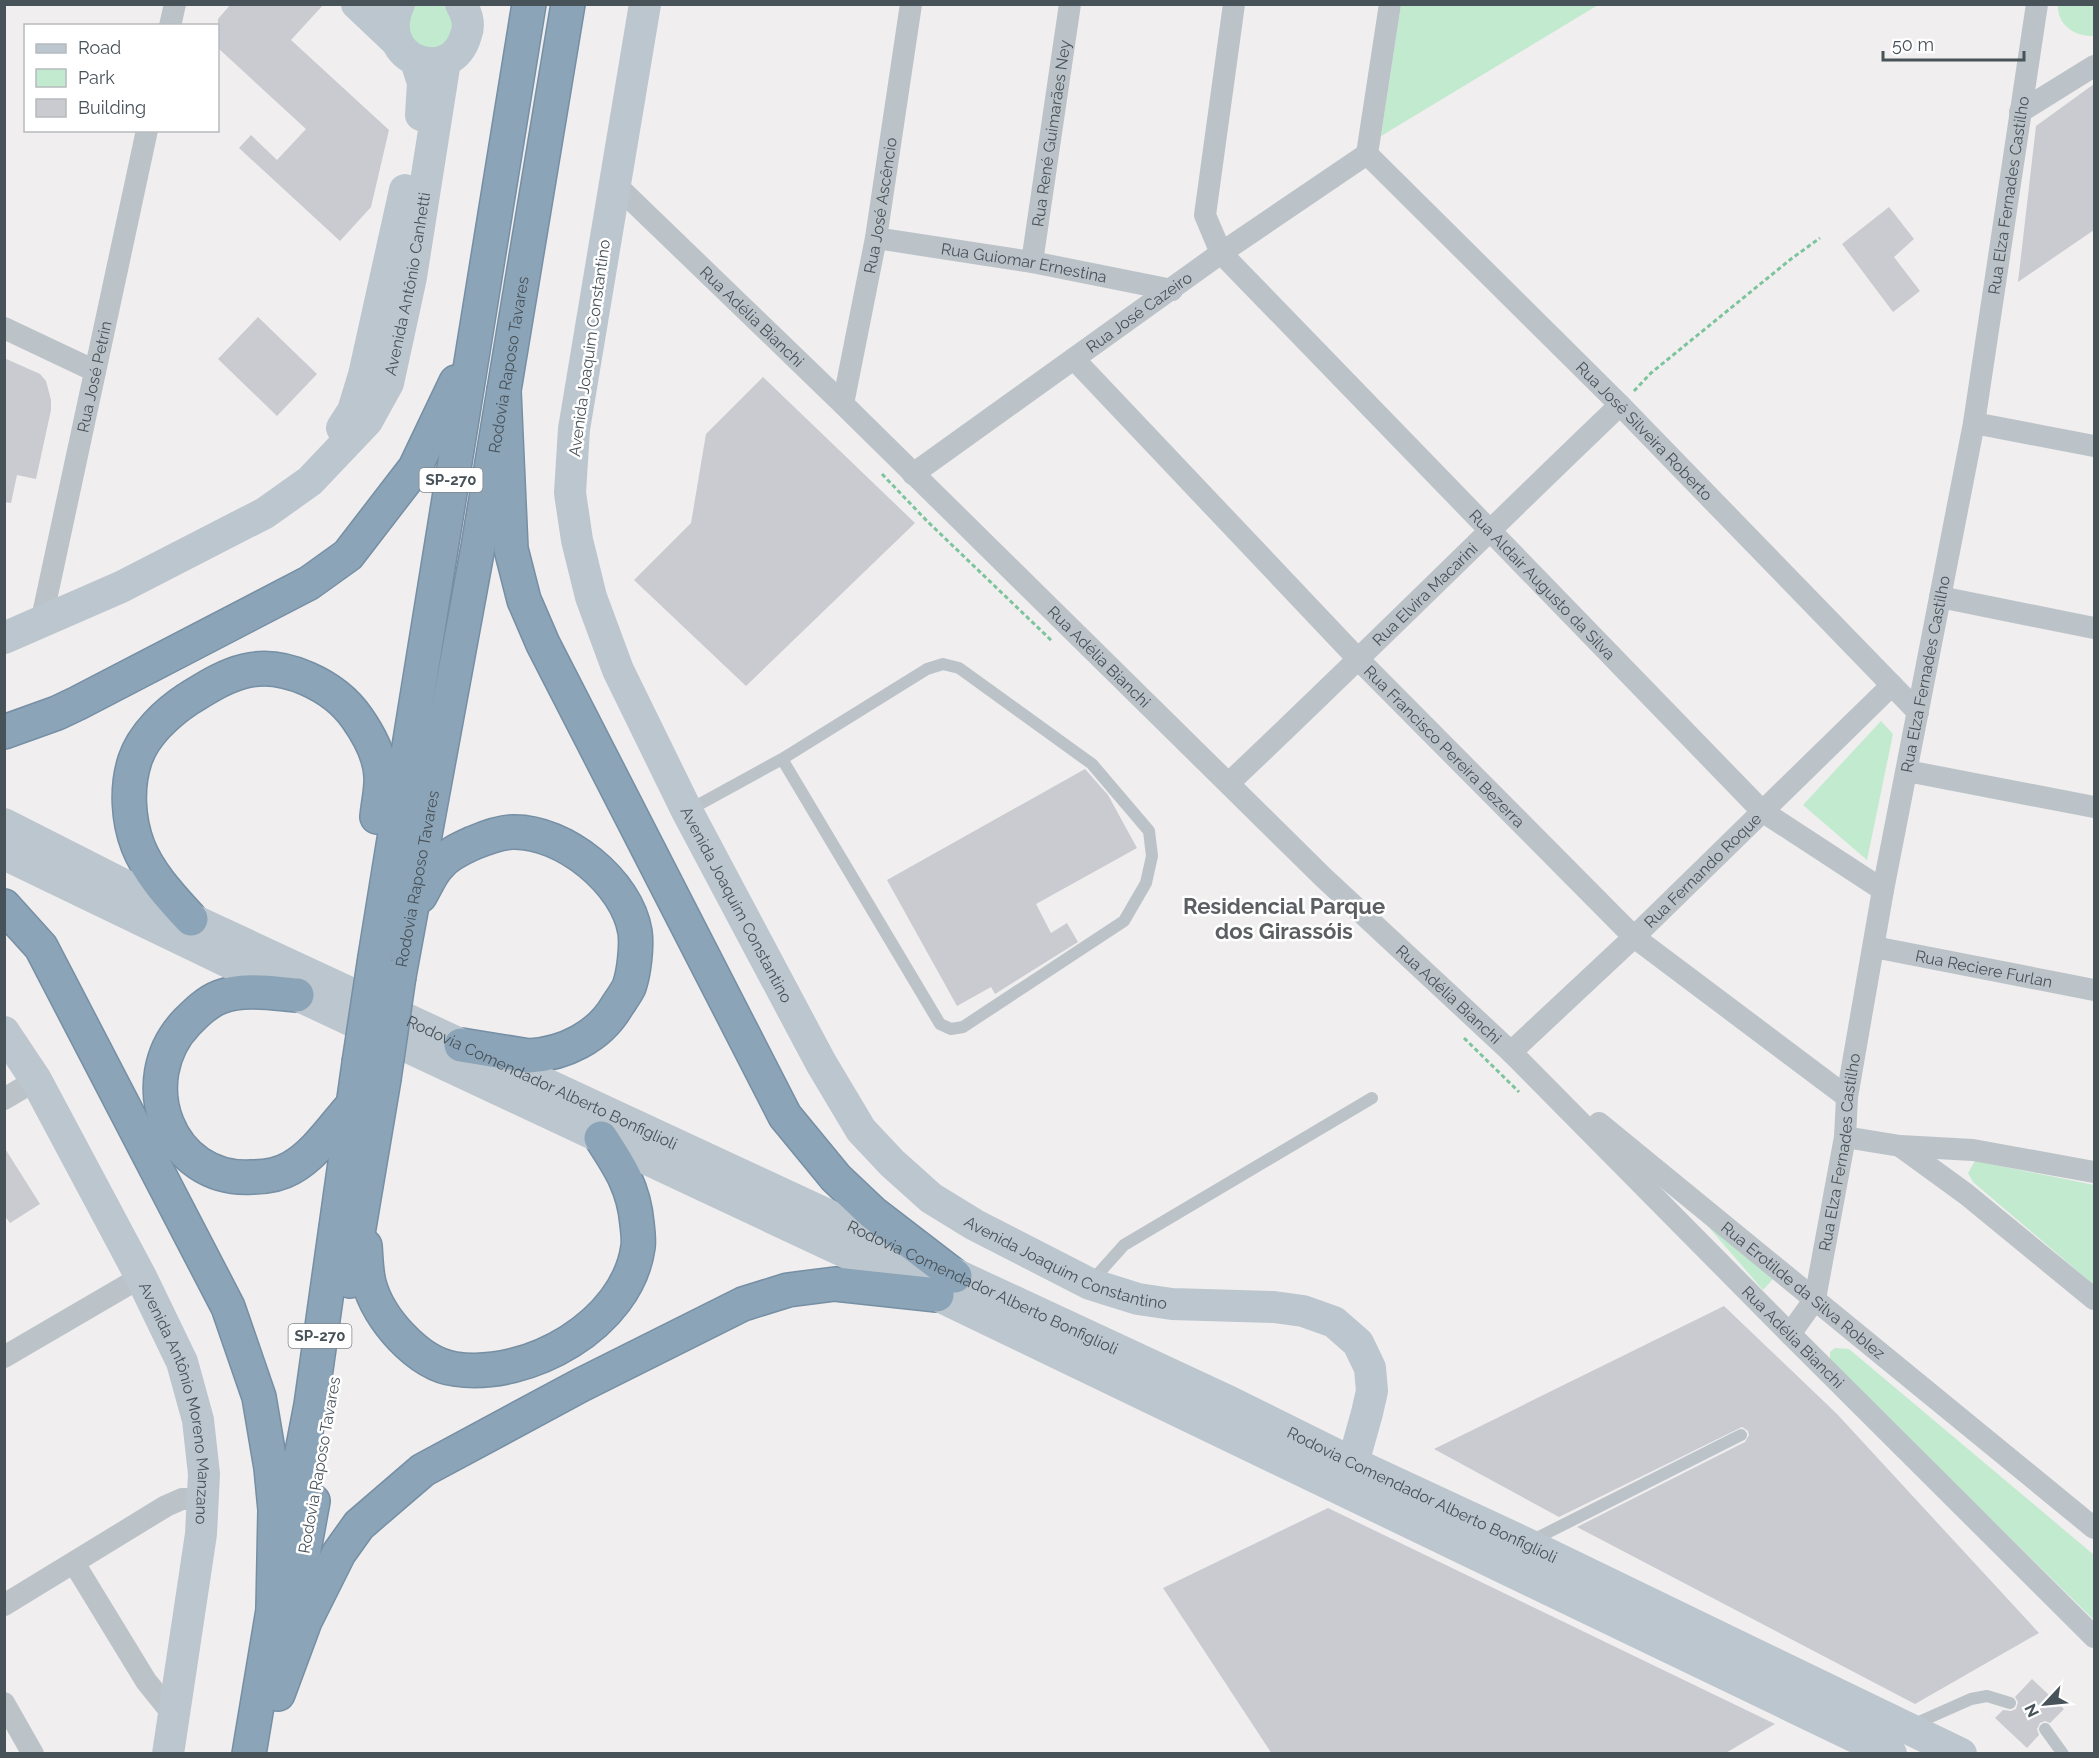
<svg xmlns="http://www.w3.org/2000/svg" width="2099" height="1758" font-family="Raleway,sans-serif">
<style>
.green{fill:#c1eace}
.building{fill:#c9cbd0}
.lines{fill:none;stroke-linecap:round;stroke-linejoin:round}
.highway-casing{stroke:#768fa4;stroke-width:36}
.path{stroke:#7cc49c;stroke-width:3;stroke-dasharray:4.5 3;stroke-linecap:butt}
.lane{stroke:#bbc3c9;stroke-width:12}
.street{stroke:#bbc3c9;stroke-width:22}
.secondary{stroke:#bcc6ce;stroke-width:32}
.highway{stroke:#8ba4b8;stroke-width:33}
.highway-bridge-casing{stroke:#768fa4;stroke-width:36;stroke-linecap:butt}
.highway-bridge{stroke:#8ba4b8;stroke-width:33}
.labels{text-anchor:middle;stroke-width:5;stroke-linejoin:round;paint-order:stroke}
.shield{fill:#fff;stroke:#7f868b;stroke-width:1.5}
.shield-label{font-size:15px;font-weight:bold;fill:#485259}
.street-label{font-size:16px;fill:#485259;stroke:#fff}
.district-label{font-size:22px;font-weight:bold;fill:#5b5f62;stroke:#fff}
</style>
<rect width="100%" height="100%" fill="#f0eeee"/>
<!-- green -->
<path class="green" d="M413,4L449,5L458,16L448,48L415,49L404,17Z
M1401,5H1598L1381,136Z
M2058,5H2094V36C2075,37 2057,25 2058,5Z
M1881,721L1893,734L1867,860L1803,805Z
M1975,1161L2094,1185V1285L1973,1182L1968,1173Z
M1699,1216L1773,1279L1763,1290Z
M1835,1348L1849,1349L2094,1555V1620L1830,1361V1352Z"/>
<!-- building -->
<path class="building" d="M231,4H324L291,40L389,130L371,207L340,241L239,148L251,135L277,160L306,129L218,48V19Z
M2094,84V230L2018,282L2036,126Z
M1889,207L1914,239L1894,257L1920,291L1893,312L1842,244Z
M258,317L317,374L277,416L218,359Z
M4,358L40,374L46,381L51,400V410L36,479L17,475L11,503L4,502Z
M763,377L915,523L746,686L634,580L691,523L706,434Z
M1085,769L1108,795L1137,848L1036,904L1051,933L1067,923L1078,942L995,994L991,987L957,1006L887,880Z
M4,1147L40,1204L10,1223L4,1215Z
M1724,1306L1837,1414L2039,1633L1915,1704L1577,1527L1745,1442L1749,1435L1748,1431L1742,1427L1559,1517L1434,1449Z
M1328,1508L1775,1724L1724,1754H1272L1163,1588Z
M2032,1679L2064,1709L2050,1723L2045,1721L2040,1723L2037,1729L2039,1735L2027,1748L1995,1718L2003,1710L2011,1711L2016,1709L2018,1702L2015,1697Z"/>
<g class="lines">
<defs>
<g id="highway">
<path d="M504,391L511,549L524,600L543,644L785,1116L836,1178L873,1213L955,1276"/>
<path d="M4,732L57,713L78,703L309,583L348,555L415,468L456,382"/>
<path d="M420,896C426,886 431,873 439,865C448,854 462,848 473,843C485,838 500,832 513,832C564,831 627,882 635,932C637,946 634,973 629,987C626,993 621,1000 617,1006C599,1037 564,1054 529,1056L461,1045"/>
<path d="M4,906L41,947L228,1307L259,1397L271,1468L275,1510L273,1608"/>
<path d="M191,919C171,897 149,874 138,846C128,820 126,787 135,760C143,735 167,713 188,699C206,688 224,676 245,671C284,661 335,686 357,718C369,735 380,755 381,776C382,789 378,804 377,817"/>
<path d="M375,957L529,4"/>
<path id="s19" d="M399,976L478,547L568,4"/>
<path d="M297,995C272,993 243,988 220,997C207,1002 197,1012 187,1022C131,1080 168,1182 252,1177C266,1177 279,1175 291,1168C315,1155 334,1126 352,1106"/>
<path d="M365,1246C366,1258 366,1271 369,1283C378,1318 418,1364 455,1369C528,1380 627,1325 638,1247C639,1240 638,1232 637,1224C634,1188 620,1167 601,1138"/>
<path d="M350,1281L384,1079"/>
<path d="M287,1530L311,1405L359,1063"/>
<path d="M291,1621L313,1501"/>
<path d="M278,1694L305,1621L339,1553L359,1525L423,1470L581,1385L743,1304L788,1290L835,1284L937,1295"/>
<path d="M249,1754L277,1586"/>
</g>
</defs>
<!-- highway casing -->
<use href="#highway" class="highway-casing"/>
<!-- path -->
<path class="path" d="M1634,391L1651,373L1791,259L1820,238
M882,474L927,521L1053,642
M1464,1038L1519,1092"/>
<!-- lane -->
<path class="lane" d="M689,810L782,759L927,669L943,664L959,668L1092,764L1149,831L1152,856L1146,883L1124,921L963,1027L951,1029L940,1024L782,759
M1090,1283L1124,1245L1372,1098
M1529,1542L1741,1435
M1910,1726L1971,1699L1987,1696L2010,1703
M2045,1729L2063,1754"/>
<!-- street -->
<g class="street">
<path id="s1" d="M1234,4L1205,215L1221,253L1762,811L1883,890"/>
<path d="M170,26L175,4"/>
<path d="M2020,112L2094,66"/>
<path id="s2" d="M1367,154L1620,405L1918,712"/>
<path d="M1367,154L1390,4"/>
<path id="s3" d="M614,183L843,404L1323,877L1511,1052L1790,1334L2094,1637"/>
<path id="s4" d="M876,238L1032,262L1172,290"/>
<path id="s5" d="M1032,262L1070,4"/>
<path d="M4,328L95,371"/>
<path id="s6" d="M1074,359L1359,660L1634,937L1847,1097"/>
<path id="s7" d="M843,404L876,238L911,4"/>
<path d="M1974,423L2094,446"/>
<path id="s8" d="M913,474L1221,253L1367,154"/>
<path d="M1940,597L2094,628"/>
<path id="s9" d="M41,623L147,130"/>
<path d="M1907,771L2094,807"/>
<path id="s10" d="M1229,783C1361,658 1489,530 1620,405"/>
<path id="s11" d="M1874,947L2094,990"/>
<path id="s12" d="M1511,1052L1634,937L1892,685"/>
<path d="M4,1099L36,1080"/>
<path id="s13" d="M1599,1123L2094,1528"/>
<path d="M1845,1137L1900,1146L1973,1150L2094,1172"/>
<path d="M1900,1146L1966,1194L2094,1299"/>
<path id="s14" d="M1790,1334L1815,1299L1845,1137L1847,1097L1883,890L1974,423L2037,4"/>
<path d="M4,1357L141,1277"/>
<path d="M74,1563L146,1681L175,1717"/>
<path d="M4,1605L166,1506L182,1499H202"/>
<path d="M4,1703L33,1754"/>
</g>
<!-- secondary -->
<g class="secondary">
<path d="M357,4L395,40"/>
<path d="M399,4C373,60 451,88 466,35C470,25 467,14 461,4"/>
<path id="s15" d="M645,4L574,429L570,493L577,540L591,597L618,670L687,811L821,1063L861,1130L892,1163L931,1198L975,1225L1090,1284L1138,1299L1172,1304L1274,1307L1303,1311L1334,1322L1358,1343L1370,1368L1372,1391L1367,1413L1353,1463"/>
<path d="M416,61L423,83L421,115"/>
<path d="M342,428L353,411L364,375L405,190"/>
<path id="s16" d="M4,638L121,587L265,513L310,481L367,421L388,383L411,277L445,61"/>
<path id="s17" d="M4,824L191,919L1230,1402L1353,1463L1525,1543L1961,1754"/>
<path d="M4,854L297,995L937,1295L1891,1754"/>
<path id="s18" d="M4,1032L36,1080L141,1277L182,1362L198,1420L204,1474L201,1534L168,1754"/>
</g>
<!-- highway -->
<use href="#highway" class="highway"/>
<defs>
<path id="highway-bridge" d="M359,1063L375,957
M384,1079L399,976"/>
</defs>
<!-- highway-bridge casing -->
<use href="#highway-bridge" class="highway-bridge-casing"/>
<!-- highway-bridge -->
<use href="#highway-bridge" class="highway-bridge"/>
</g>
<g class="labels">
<!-- shield labels -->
<g class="shield">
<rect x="419.5" y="468" width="63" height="24" rx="4.5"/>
<rect x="288.5" y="1324" width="63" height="24" rx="4.5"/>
</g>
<g class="shield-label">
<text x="451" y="485">SP-270</text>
<text x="320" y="1341">SP-270</text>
</g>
<!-- street labels -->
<g class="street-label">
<text dy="6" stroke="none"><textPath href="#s5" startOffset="130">Rua René Guimarães Ney</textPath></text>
<text dy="6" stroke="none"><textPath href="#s14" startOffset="1164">Rua Elza Fernades Castilho</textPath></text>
<text dy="6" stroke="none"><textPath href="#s7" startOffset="202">Rua José Ascêncio</textPath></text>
<text dy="6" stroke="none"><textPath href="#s4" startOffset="150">Rua Guiomar Ernestina</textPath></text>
<text dy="6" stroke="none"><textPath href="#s16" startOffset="572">Avenida Antônio Canhetti</textPath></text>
<text dy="6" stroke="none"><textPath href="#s8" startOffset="278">Rua José Cazeiro</textPath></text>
<text dy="6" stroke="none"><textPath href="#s3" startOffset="192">Rua Adélia Bianchi</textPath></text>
<text transform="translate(589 348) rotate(-82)" y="6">Avenida Joaquim Constantino</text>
<text dy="6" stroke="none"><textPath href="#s19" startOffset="621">Rodovia Raposo Tavares</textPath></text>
<text dy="6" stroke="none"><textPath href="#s9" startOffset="252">Rua José Petrin</textPath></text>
<text dy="6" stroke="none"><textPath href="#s2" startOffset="392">Rua José Silveira Roberto</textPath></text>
<text dy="6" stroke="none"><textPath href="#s1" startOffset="716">Rua Aldair Augusto da Silva</textPath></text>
<text dy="6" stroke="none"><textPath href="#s10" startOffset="272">Rua Elvira Macarini</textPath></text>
<text dy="6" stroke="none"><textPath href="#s3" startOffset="678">Rua Adélia Bianchi</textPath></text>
<text dy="6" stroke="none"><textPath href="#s14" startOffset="678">Rua Elza Fernades Castilho</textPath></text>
<text dy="6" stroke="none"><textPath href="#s6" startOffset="536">Rua Francisco Pereira Bezerra</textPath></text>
<text dy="6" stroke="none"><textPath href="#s12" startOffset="264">Rua Fernando Roque</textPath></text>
<text dy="6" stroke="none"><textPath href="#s19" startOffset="99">Rodovia Raposo Tavares</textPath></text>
<text dy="6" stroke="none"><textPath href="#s15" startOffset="942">Avenida Joaquim Constantino</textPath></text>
<text dy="6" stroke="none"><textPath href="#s11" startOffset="112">Rua Reciere Furlan</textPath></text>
<text dy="6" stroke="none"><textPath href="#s3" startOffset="1164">Rua Adélia Bianchi</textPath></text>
<text dy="6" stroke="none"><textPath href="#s17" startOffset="597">Rodovia Comendador Alberto Bonfiglioli</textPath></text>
<text dy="6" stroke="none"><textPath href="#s14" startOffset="192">Rua Elza Fernades Castilho</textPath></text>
<text dy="6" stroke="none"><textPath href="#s15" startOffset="1448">Avenida Joaquim Constantino</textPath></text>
<text dy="6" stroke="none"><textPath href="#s17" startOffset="1083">Rodovia Comendador Alberto Bonfiglioli</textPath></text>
<text dy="6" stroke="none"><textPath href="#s13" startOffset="264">Rua Erotilde da Silva Roblez</textPath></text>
<text dy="6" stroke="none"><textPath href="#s3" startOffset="1650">Rua Adélia Bianchi</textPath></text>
<text dy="6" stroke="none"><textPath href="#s18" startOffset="414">Avenida Antônio Moreno Manzano</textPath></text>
<text transform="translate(319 1465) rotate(-80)" y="6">Rodovia Raposo Tavares</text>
<text dy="6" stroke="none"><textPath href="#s17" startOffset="1569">Rodovia Comendador Alberto Bonfiglioli</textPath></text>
</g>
<!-- district labels -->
<g class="district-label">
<text x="1284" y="914">Residencial Parque<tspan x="1284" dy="25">dos Girassóis</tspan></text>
</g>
</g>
<!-- border -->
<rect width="2099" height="1758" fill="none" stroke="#485259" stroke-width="12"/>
<!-- legend -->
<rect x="24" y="24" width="195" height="108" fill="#ffffff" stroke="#b6babd" stroke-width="1.5"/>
<rect x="36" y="44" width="30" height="9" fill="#bcc6ce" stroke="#b6babd" stroke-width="1.5"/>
<text x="78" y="54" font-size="18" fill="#485259">Road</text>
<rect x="36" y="69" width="30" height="18" fill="#c1eace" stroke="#b6babd" stroke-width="1.5"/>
<text x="78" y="84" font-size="18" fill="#485259">Park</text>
<rect x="36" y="99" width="30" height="18" fill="#c9cbd0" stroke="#b6babd" stroke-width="1.5"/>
<text x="78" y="114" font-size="18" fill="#485259">Building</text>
<!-- north arrow -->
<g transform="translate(2045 1704) rotate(244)" stroke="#ffffff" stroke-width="4.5" paint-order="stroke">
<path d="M0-4.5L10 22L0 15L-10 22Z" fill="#485259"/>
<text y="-9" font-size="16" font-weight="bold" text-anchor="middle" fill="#485259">N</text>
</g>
<!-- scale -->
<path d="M1883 51v9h141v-9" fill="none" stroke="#485259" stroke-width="3"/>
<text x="1892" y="51" font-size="18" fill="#485259" stroke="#ffffff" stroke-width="4.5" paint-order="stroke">50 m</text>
</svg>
